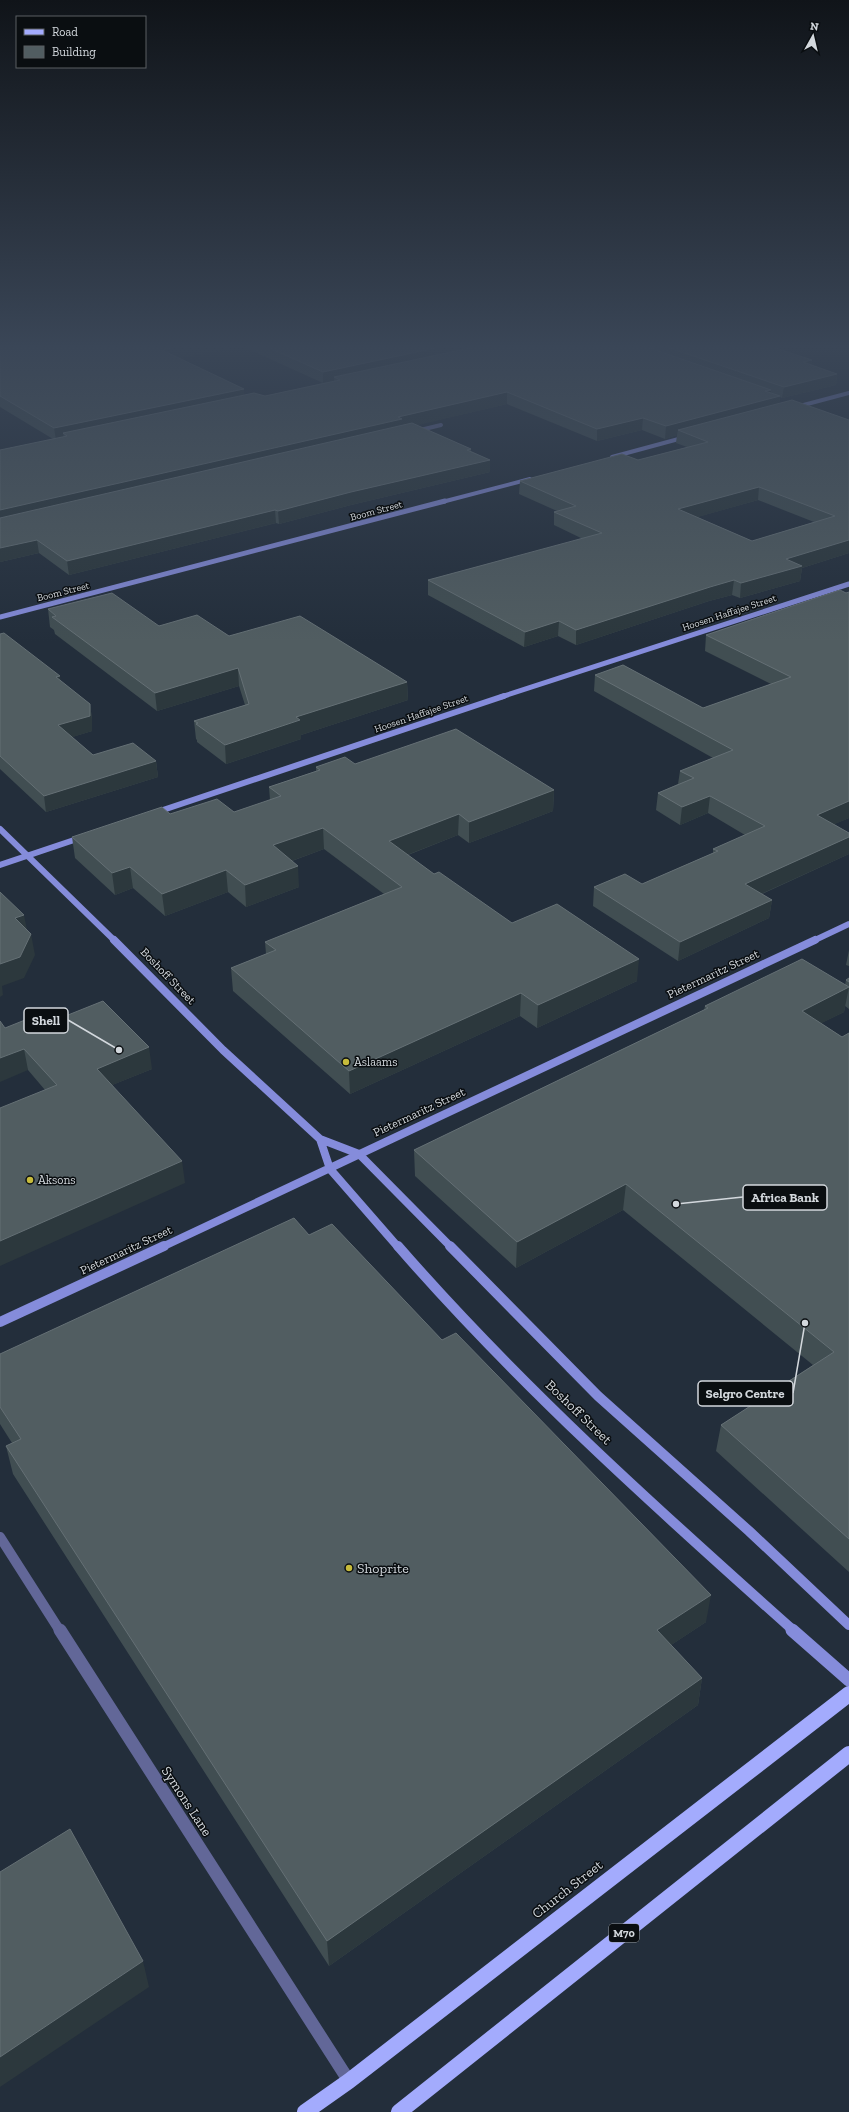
<svg xmlns="http://www.w3.org/2000/svg" width="849" height="2112" font-family="'Zilla Slab',serif">
<style>
.built{fill:#232e3b}
.lines{fill:none;stroke-linecap:round;stroke-linejoin:round}
.street-far2{stroke:#626798;stroke-width:4}
.street-far1{stroke:#626798;stroke-width:10}
.street{stroke:#626798;stroke-width:13}
.secondary-far5{stroke:#858cdb;stroke-width:4}
.secondary-far4{stroke:#858cdb;stroke-width:5}
.secondary-far3{stroke:#858cdb;stroke-width:6}
.secondary-far2{stroke:#858cdb;stroke-width:8}
.secondary-far1{stroke:#858cdb;stroke-width:10}
.secondary{stroke:#858cdb;stroke-width:13}
.primary{stroke:#a3abfd;stroke-width:16}
.wall{fill:#414e52;fill-rule:evenodd}
.shaded-wall{fill:#2c383d}
.building{fill:#515d61;stroke:#657075;fill-rule:evenodd}
.poi-dot{fill:#c7bb3b;stroke:#0a0e11;stroke-width:1.5}
.labels{text-anchor:middle;stroke-width:3;stroke-linejoin:round;paint-order:stroke}
.far-street-label{font-size:10px;fill:#d3d8dd;stroke:#0a0e11}
.shield{fill:#0a0e11;stroke:#979ba0;stroke-width:1}
.shield-label{font-size:11px;font-weight:bold;fill:#d3d8dd}
.street-label{font-size:12px;fill:#d3d8dd;stroke:#0a0e11}
.poi-label{font-size:12px;fill:#d3d8dd;stroke:#0a0e11;text-anchor:start}
.near-street-label{font-size:14px;fill:#d3d8dd;stroke:#0a0e11}
.near-poi-label{font-size:14px;fill:#d3d8dd;stroke:#0a0e11;text-anchor:start}
.leader{fill:none;stroke:#d3d8dd;stroke-width:1.5}
.callout-dot{fill:#d3d8dd;stroke:#0a0e11;stroke-width:1.5}
.callout{fill:#0a0e11;stroke:#d3d8dd;stroke-width:1.5}
.callout-label{font-size:13px;text-anchor:middle;font-weight:bold;fill:#d3d8dd}
</style>
<rect width="100%" height="100%" fill="#1d252d"/>
<!-- built -->
<path class="built" d="M0,346H849V2112H0Z"/>
<g class="lines">
<!-- street-far2 -->
<path class="street-far2" d="M416,431L441,425"/>
<!-- street-far1 -->
<path class="street-far1" d="M0,1537L60,1631"/>
<!-- street -->
<path class="street" d="M60,1630L349,2081"/>
<!-- secondary-far5 -->
<path class="secondary-far5" d="M796,407L849,393
M612,457L686,437
M442,502L530,479"/>
<!-- secondary-far4 -->
<path class="secondary-far4" d="M0,617L445,501
M501,697L849,584"/>
<!-- secondary-far3 -->
<path class="secondary-far3" d="M154,813L504,696
M0,829L115,941
M0,865L83,837
M813,941L849,924"/>
<!-- secondary-far2 -->
<path class="secondary-far2" d="M114,940L223,1050L320,1139L359,1154L451,1247
M320,1139L330,1169L398,1247
M162,1247L815,940"/>
<!-- secondary-far1 -->
<path class="secondary-far1" d="M398,1246C519,1385 656,1508 794,1631
M450,1246L598,1396L749,1531L849,1625
M0,1322L164,1246"/>
<!-- secondary -->
<path class="secondary" d="M792,1630L849,1680"/>
<!-- primary -->
<path class="primary" d="M305,2112L349,2081L849,1694
M399,2112L849,1754"/>
</g>
<!-- wall -->
<path class="wall" d="M0,346H241L179,358L244,396H265L323,383L241,346H770L812,360L811,365L837,374L836,385L782,398L780,397L779,404L792,400L849,553L802,568L800,581L740,598L732,595L709,601L576,645L558,636L524,647L428,595V580L583,539L554,525V512L557,511L519,494L520,481L638,460L687,447L676,443L677,435L665,439L642,430L597,441L507,404L416,425L471,449V451L490,460V472L351,505L279,524L276,523L69,575L39,553L0,562V450L53,439L0,407ZM758,500L814,522L752,541L697,517Z
M849,592V818L834,824L849,833V854L762,894L772,900L769,918L678,961L593,906L594,887L642,884L713,853V849L745,835L708,813L680,825L656,810L658,793L678,784L680,771L713,758L594,691L595,675L703,708L771,684L705,651L706,635Z
M48,609L229,636L407,682L408,700L301,735V739L226,764L197,742V740L196,739L194,721L245,705L239,686L157,711L55,634L54,630L50,627Z
M0,634L90,704L92,719V731L72,737L93,755L156,761L158,777L46,812L0,769Z
M355,764L554,790L553,811L469,843L458,835L408,855L434,874L512,923L637,981L537,1028L520,1016L350,1094L233,991L231,968L266,954L265,942L384,894L324,849L292,861L299,887L246,907L228,892L165,916L133,888L115,895L75,858L72,837L170,814L234,812L270,800L269,787L316,771V767Z
M849,950V966L846,965Z
M849,978V1009L845,1006L844,1012L821,1023L842,1037L849,1033V1572L716,1451L721,1425L813,1365L623,1210L516,1268L415,1176L414,1150L704,1010L705,1006L845,985L846,980Z
M53,1021L152,1069L112,1085L185,1183L45,1090L28,1070L5,1028Z
M309,1235L706,1622L671,1645L702,1678L698,1705L329,1966L13,1474L6,1446L12,1443L0,1424V1354Z"/>
<!-- shaded-wall -->
<path class="shaded-wall" d="M181,346H241L163,361L162,350Z
M445,346H497L334,377V381L323,383V372Z
M812,360L810,371L803,362Z
M837,374L836,385L782,398L784,387Z
M244,389V400L63,433L64,439L56,440L54,428Z
M771,390L770,399L780,396L779,408L678,430L677,435L665,439L666,426L765,391Z
M507,392V404L0,524V510Z
M643,418L642,430L597,441V429Z
M490,460V472L351,505L279,524L278,511L351,492Z
M759,487L758,500L677,523L678,509Z
M275,510L276,523L69,575L67,561Z
M37,540L39,553L0,562V548Z
M849,540V553L802,568L800,581L740,598L741,583L786,559Z
M734,580L732,595L709,601L576,645V630L710,587Z
M559,621L558,636L524,647L525,632Z
M238,668L239,686L157,711L155,693Z
M60,676L62,691L56,677Z
M407,682L408,700L301,735V739L226,764L225,745L296,717Z
M90,704L92,719V731L60,741L58,725Z
M156,761L158,777L46,812L44,796Z
M554,790L553,811L469,843V822Z
M710,796L708,813L680,825L682,807Z
M849,801V818L814,833L817,815Z
M459,814L458,835L389,862V841Z
M323,828L324,849L275,867L273,845Z
M849,837V854L743,902L745,884Z
M298,866L299,887L246,907L245,885Z
M130,867L133,888L115,895L112,873Z
M226,870L228,892L165,916L162,894Z
M772,900L769,918L678,961L680,942Z
M24,915L28,935L15,918Z
M31,934L35,955L24,978L2,986L3,995L0,997V964Z
M639,959L637,981L537,1028L538,1005Z
M849,987L844,1012L798,1035L802,1011Z
M521,993L520,1016L350,1094L349,1071Z
M149,1047L152,1069L100,1090L97,1069Z
M24,1049L28,1070L0,1082V1058Z
M182,1161L185,1183L0,1266V1241Z
M626,1184L623,1210L516,1268L517,1242Z
M711,1595L706,1622L653,1657L657,1630Z
M702,1678L698,1705L329,1966L327,1941Z
M143,1961L149,1987L0,2087V2057Z"/>
<!-- building -->
<path class="building" d="M0,346H181L162,350L244,389L54,428L0,396Z
M265,346H445L323,372Z
M479,346H644L771,390L765,391L780,396L666,426L643,418L597,429L507,392L398,417L402,419L0,510V450L67,436L63,433L254,393L265,396L340,380L334,377Z
M664,346H770L812,360L803,362L837,374L784,387Z
M792,400L849,420V540L786,559L802,566L741,583L734,580L710,587L576,630L559,621L525,632L428,580L602,533L554,512L576,506L520,481L622,454L638,460L708,442L678,430ZM759,487L835,516L752,541L678,509Z
M412,423L471,449L467,450L490,460L351,492L278,511L275,510L67,561L37,540L0,548V518Z
M840,590L846,593L849,592V801L817,815L849,833V837L745,884L772,900L680,942L594,887L625,874L642,884L718,851L713,849L765,826L710,796L682,807L658,793L694,778L680,771L733,750L595,675L623,665L703,708L791,677L706,635Z
M112,593L159,626L197,615L229,636L300,616L407,682L296,717L300,720L225,745L196,724L198,723L194,721L249,704L238,668L155,693L52,617L56,616L48,609Z
M4,633L60,676L56,677L90,704V716L58,725L93,755L133,743L156,761L44,796L0,756V634Z
M456,729L554,790L469,822L459,814L389,841L434,874L439,872L512,923L557,904L639,959L538,1005L521,993L349,1071L231,968L276,950L265,942L402,887L323,828L273,845L298,866L245,885L226,870L162,894L130,867L112,873L72,837L162,807L170,814L217,799L234,812L281,796L269,787L320,770L316,767L345,757L355,764Z
M0,892L24,915L15,918L31,934L20,957L0,964Z
M802,959L849,987L802,1011L842,1037L849,1033V1539L721,1425L834,1352L626,1184L517,1242L414,1150L708,1008L705,1006Z
M849,978V982L846,980Z
M103,1001L149,1047L97,1069L182,1161L0,1241V1108L57,1085L24,1049L0,1058V1021L5,1028L45,1012L53,1021Z
M294,1218L309,1235L332,1224L442,1340L456,1333L711,1595L657,1630L702,1678L327,1941L6,1446L21,1439L0,1407V1354Z
M70,1829L143,1961L0,2057V1872Z"/>
<!-- sky -->
<linearGradient id="sky" x2="0" y2="1"><stop stop-color="#101419"/><stop offset="0.54" stop-color="#3a4657"/><stop offset="1" stop-color="#3a4657" stop-opacity="0"/></linearGradient>
<rect width="849" height="642" fill="url(#sky)"/>
<!-- markers -->
<g class="poi-dot">
<circle cx="346" cy="1062" r="4"/>
<circle cx="30" cy="1180" r="4"/>
<circle cx="349" cy="1568" r="4"/>
</g>
<g class="labels">
<!-- far-street labels -->
<g class="far-street-label">
<text transform="translate(376 510) rotate(-15)" y="4">Boom Street</text>
<text transform="translate(63 591) rotate(-14)" y="4">Boom Street</text>
<text transform="translate(729 612) rotate(-18)" y="4">Hoosen Haffajee Street</text>
<text transform="translate(421 713) rotate(-19)" y="4">Hoosen Haffajee Street</text>
</g>
<!-- shield labels -->
<rect class="shield" x="609" y="1924" width="30" height="18" rx="3"/>
<g class="shield-label">
<text x="624" y="1937">M70</text>
</g>
<!-- street labels -->
<g class="street-label">
<text transform="translate(713 974) rotate(-25)" y="4">Pietermaritz Street</text>
<text transform="translate(168 976) rotate(46)" y="4">Boshoff Street</text>
<text transform="translate(419 1112) rotate(-25)" y="4">Pietermaritz Street</text>
<text transform="translate(126 1250) rotate(-25)" y="4">Pietermaritz Street</text>
</g>
<!-- poi labels -->
<g class="poi-label">
<text x="354" y="1066">Aslaams</text>
<text x="38" y="1184">Aksons</text>
</g>
<!-- near-street labels -->
<g class="near-street-label">
<text transform="translate(579 1412) rotate(44)" y="5">Boshoff Street</text>
<text transform="translate(187 1801) rotate(57)" y="5">Symons Lane</text>
<text transform="translate(567 1889) rotate(-38)" y="5">Church Street</text>
</g>
<!-- near-poi labels -->
<g class="near-poi-label">
<text x="357" y="1573">Shoprite</text>
</g>
</g>
<!-- callouts -->
<path class="leader" d="M119 1050L68 1020M676 1204L743 1197M805 1323L793 1393"/>
<g class="callout-dot">
<circle cx="119" cy="1050" r="4"/>
<circle cx="676" cy="1204" r="4"/>
<circle cx="805" cy="1323" r="4"/>
</g>
<g class="callout">
<rect x="24" y="1008" width="44" height="25" rx="4"/>
<rect x="743" y="1185" width="84" height="25" rx="4"/>
<rect x="698" y="1381" width="95" height="25" rx="4"/>
</g>
<g class="callout-label">
<text x="46" y="1025">Shell</text>
<text x="785" y="1202">Africa Bank</text>
<text x="745" y="1398">Selgro Centre</text>
</g>
<!-- legend -->
<rect x="16" y="16" width="130" height="52" fill="#0a0e11" stroke="#5a5f63"/>
<rect x="24" y="29" width="20" height="6" fill="#a3abfd" stroke="#5a5f63"/>
<text x="52" y="36" font-size="12" fill="#d3d8dd">Road</text>
<rect x="24" y="46" width="20" height="12" fill="#515d61" stroke="#5a5f63"/>
<text x="52" y="56" font-size="12" fill="#d3d8dd">Building</text>
<!-- north arrow -->
<g transform="translate(813 36) rotate(8)" stroke="#0a0e11" stroke-width="3" paint-order="stroke">
<path d="M0-3L7 15L0 10L-7 15Z" fill="#d3d8dd"/>
<text y="-6" font-size="11" font-weight="bold" text-anchor="middle" fill="#d3d8dd">N</text>
</g>
</svg>
